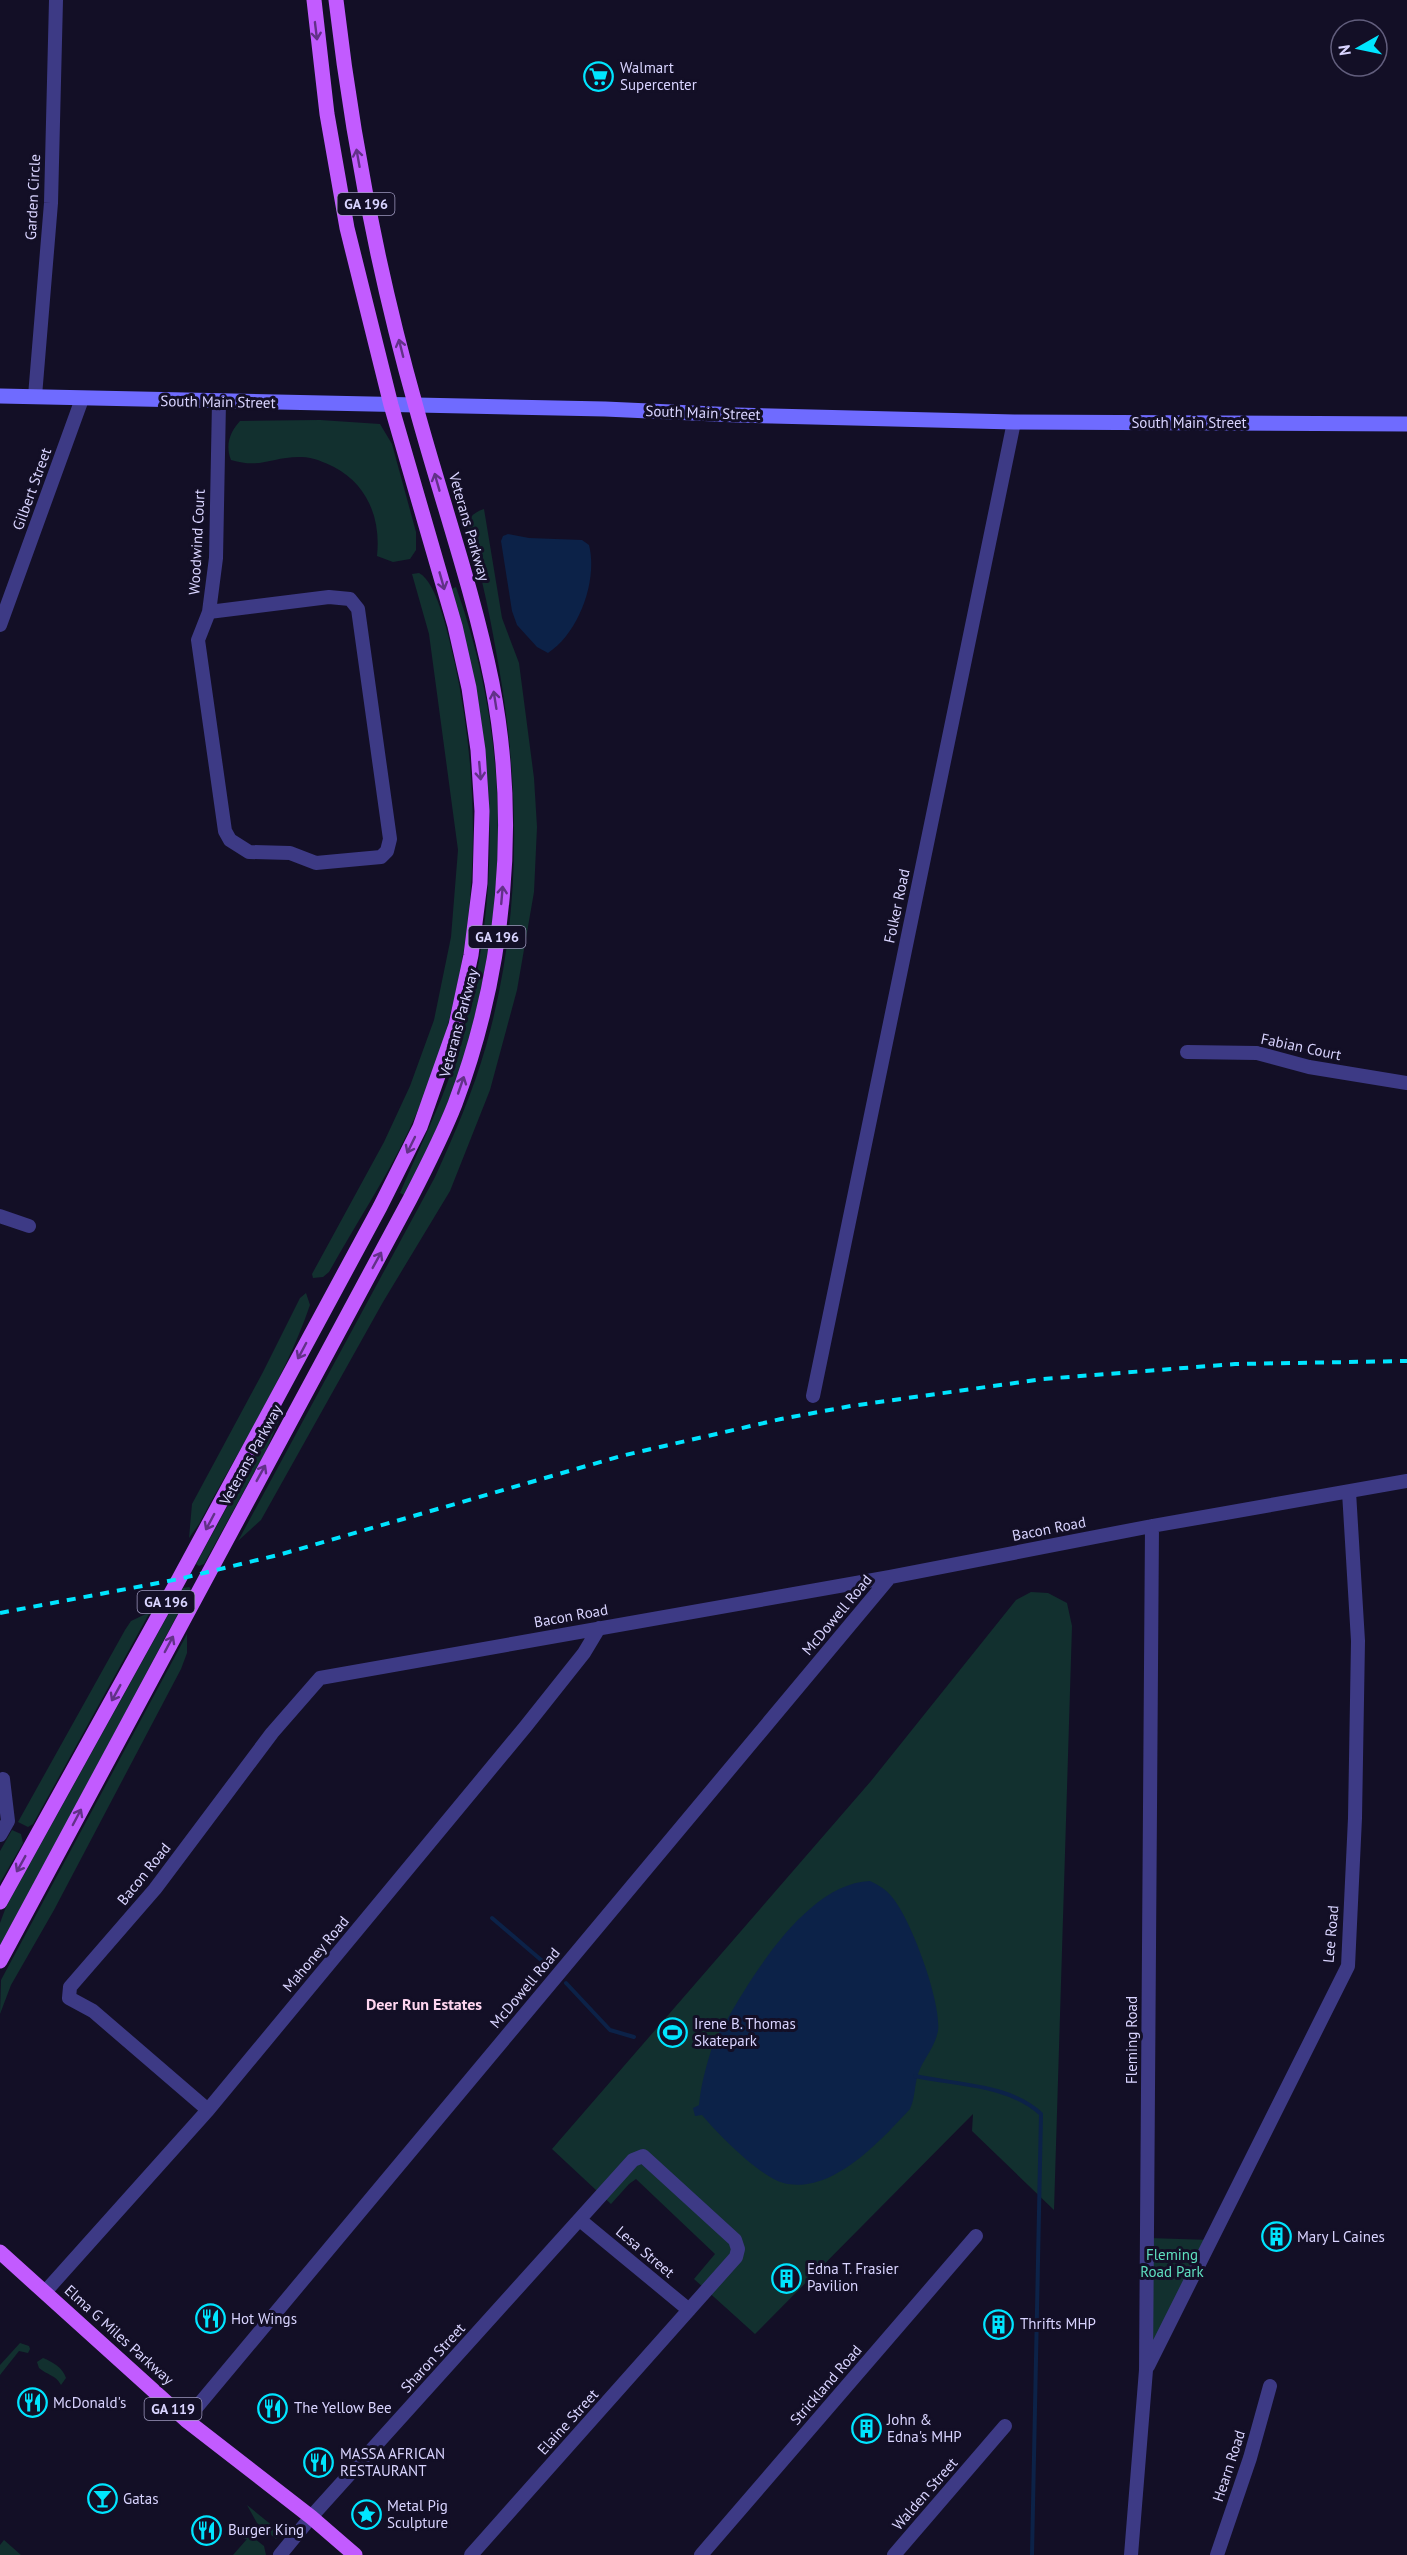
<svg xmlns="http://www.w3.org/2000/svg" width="1407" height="2555" font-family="'PT Sans',sans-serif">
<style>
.green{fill:#12302f}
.water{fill:#0c2248}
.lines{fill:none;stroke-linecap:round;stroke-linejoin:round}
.stream{stroke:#0c2248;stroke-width:4}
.street{stroke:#3d3a85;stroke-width:14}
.secondary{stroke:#6f6bff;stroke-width:15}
.primary{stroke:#c25bff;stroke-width:15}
.rail{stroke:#00e5ff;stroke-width:4;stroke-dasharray:9 8;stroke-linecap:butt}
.oneway{stroke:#623188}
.labels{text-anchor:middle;stroke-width:6;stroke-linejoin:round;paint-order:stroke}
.shield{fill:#130f26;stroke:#9e99be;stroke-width:1.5}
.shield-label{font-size:14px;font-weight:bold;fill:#d9d4ff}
.poi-label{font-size:15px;fill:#d9d4ff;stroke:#130f26;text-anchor:start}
.street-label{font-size:15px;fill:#d9d4ff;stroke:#130f26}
.park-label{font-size:15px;fill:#5fe0c0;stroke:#130f26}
.neighbourhood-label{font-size:16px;font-weight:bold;fill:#ffd6f0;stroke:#130f26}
</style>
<rect width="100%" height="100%" fill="#130f26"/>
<!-- green -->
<path class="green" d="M320,420L380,424L392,444L416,532V550L410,559L393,562L377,556C381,519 368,485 334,467C324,462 311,456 299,457C272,457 261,469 231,460C225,445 230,432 240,421Z
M484,509L502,618L519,663L534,778L537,827L534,892L517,990L490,1090L450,1191L383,1302L261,1520L238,1541L435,1177C454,1135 473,1092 486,1046C521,922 521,795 499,668C491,623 483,575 467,531C467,519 472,513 484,509Z
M419,573C438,582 450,643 455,664C488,818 477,986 409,1130C386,1179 355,1225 329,1272L323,1277L313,1278L312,1274L384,1142L410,1086L434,1020L451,937L458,850L429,634L412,574Z
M456,587C512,743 510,908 461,1066C447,1111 425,1153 404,1195L400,1193C418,1150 440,1108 454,1063C505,903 499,748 451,589Z
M306,1293L310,1305C285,1379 236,1454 199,1524L189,1538L192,1504L263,1372L300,1298Z
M276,1417L280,1418L266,1451L204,1564L199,1566L196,1564Z
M189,1587L191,1589L0,1948V1923L6,1907L183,1588Z
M1031,1592L1048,1593L1067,1603L1072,1626L1054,2210L972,2131L973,2114L755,2334L694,2279L715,2254L636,2179L629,2184L611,2204L552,2149L871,1781L1016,1600Z
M150,1612L33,1824L28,1827L18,1822L125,1630L131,1621Z
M187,1634V1653L181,1669L54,1910L11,1985L0,2014L1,1980Z
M12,1830L21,1834L23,1843L0,1883V1851Z
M1148,2238L1211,2240L1154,2352L1146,2350Z
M20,2343L29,2346L30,2349L28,2353L19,2351L0,2375V2365Z
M43,2358C53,2362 63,2368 66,2378L61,2385C56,2375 47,2375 39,2368L37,2362Z
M247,2505L274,2527L279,2535L276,2539L257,2523Z
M245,2531L264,2546L266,2555H233L247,2539L239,2537L238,2533Z
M4,2540L21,2555H0V2545Z"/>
<!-- water -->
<path class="water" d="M508,534L529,538L582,540L589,545C598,580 579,633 548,653L537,647L517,625L512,611L501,541L503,536Z
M870,1881C878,1885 886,1889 892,1897C911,1919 942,2003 938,2031C935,2046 926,2056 920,2069C914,2081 916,2096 910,2109C882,2139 835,2192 788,2184C762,2180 718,2134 702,2115L695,2116L693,2108L699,2105C701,2084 707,2062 714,2042C717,2034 724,2026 728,2018C755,1971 809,1883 870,1881Z"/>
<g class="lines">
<!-- stream -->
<path class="stream" d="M492,1918L547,1965
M566,1983L610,2030L634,2037
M915,2076C956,2085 1009,2084 1041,2114L1032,2555"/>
<!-- street -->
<path class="street" d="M35,396L51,203L56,0
M209,612L329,597L350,599L358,609L390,839L387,851L381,857L316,863L290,853L249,852L230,840L225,831L198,640L209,612L216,558L219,402
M0,625L82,399
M1187,1052L1257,1053L1309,1067L1407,1083
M0,1216L29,1226
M813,1396L1014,422
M0,1835L8,1821L3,1779
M208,2110L93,2011L69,1998L70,1987L155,1889L272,1733L320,1678L890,1577L1152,1526L1407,1481
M580,2220L689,2310
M45,2292L208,2110L526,1726L584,1653L599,1628
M1148,2366L1348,1966L1355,1818L1358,1641L1349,1492
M186,2420L890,1577
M280,2555L311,2517L633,2160L643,2156L735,2240L738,2249L736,2257L471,2555
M701,2555L976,2236
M894,2555L1005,2426
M1131,2555L1146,2370L1152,1526
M1217,2555L1250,2458L1270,2386"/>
<!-- secondary -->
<path class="secondary" d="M0,396L605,409L737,415L1014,422L1407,424"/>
<!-- primary -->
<path class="primary" d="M0,1902L179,1579L380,1207L420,1127L456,1025L471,955L480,883L482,811L478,750L469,688L455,626L391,405L347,228L327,114L314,0
M0,1961L410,1199C426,1168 442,1137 455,1104C505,971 519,822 492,683C473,589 441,499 416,407C378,272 352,139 336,0
M0,2252L186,2420L311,2517L355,2555"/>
<!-- rail -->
<path class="rail" d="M0,1613L179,1579L282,1554L621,1456L781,1419L851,1406L1043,1379L1235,1364L1407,1361"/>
</g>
<!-- one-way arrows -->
<defs><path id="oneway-shaft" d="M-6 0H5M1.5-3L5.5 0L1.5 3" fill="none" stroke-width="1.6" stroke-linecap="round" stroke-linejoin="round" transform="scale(1.5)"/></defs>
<g class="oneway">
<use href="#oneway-shaft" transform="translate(316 31) rotate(83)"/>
<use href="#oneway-shaft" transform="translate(358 158) rotate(-100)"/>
<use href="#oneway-shaft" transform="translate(401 348) rotate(-104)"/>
<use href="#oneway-shaft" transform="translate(437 482) rotate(-106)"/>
<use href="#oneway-shaft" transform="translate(442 581) rotate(74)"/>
<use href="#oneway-shaft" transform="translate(495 700) rotate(-99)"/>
<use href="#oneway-shaft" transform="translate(480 771) rotate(85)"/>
<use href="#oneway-shaft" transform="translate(502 895) rotate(-85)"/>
<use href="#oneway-shaft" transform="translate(461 1085) rotate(-71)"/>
<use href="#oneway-shaft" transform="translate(411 1145) rotate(116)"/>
<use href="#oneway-shaft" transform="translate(377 1260) rotate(-61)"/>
<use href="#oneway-shaft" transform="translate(302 1351) rotate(118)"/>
<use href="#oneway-shaft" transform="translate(261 1473) rotate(-61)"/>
<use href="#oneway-shaft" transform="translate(210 1522) rotate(118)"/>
<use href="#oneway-shaft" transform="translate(169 1644) rotate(-62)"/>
<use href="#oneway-shaft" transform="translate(116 1693) rotate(119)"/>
<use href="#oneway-shaft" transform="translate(77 1817) rotate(-62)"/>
<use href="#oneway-shaft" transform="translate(21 1864) rotate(119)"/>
</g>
<!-- icons -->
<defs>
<symbol id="supermarket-ring" viewBox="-11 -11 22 22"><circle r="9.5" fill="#130f26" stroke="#00e5ff" stroke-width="1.5"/><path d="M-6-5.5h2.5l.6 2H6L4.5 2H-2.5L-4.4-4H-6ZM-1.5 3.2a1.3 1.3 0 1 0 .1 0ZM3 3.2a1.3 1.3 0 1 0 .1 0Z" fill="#00e5ff"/></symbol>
<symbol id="stadium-ring" viewBox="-11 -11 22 22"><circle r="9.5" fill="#130f26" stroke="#00e5ff" stroke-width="1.5"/><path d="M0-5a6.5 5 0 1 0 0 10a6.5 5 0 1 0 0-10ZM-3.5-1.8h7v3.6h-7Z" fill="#00e5ff"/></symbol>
<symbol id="building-ring" viewBox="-11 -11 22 22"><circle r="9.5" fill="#130f26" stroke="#00e5ff" stroke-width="1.5"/><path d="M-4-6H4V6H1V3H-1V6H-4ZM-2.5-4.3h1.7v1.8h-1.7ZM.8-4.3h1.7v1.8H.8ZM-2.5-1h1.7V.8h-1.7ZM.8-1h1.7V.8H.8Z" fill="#00e5ff"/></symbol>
<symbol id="restaurant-ring" viewBox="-11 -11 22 22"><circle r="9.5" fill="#130f26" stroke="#00e5ff" stroke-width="1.5"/><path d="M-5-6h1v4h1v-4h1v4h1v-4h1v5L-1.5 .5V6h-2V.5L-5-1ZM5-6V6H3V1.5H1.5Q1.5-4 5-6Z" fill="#00e5ff"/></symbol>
<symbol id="bar-ring" viewBox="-11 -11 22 22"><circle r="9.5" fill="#130f26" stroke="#00e5ff" stroke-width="1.5"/><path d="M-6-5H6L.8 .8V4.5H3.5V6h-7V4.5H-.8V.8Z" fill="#00e5ff"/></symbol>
<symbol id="sight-ring" viewBox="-11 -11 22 22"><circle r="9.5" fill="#130f26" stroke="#00e5ff" stroke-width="1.5"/><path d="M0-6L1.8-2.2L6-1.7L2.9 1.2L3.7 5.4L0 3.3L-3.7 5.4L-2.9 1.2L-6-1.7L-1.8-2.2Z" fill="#00e5ff"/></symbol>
</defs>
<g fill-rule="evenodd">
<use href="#supermarket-ring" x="582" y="60" width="33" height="33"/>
<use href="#stadium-ring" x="656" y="2016" width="33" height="33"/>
<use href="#building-ring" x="1260" y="2220" width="33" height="33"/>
<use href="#building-ring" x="770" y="2262" width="33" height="33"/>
<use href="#restaurant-ring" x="194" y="2302" width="33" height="33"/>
<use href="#building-ring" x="982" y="2308" width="33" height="33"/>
<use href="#restaurant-ring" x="16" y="2386" width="33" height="33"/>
<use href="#restaurant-ring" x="256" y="2392" width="33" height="33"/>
<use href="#building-ring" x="850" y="2412" width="33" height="33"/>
<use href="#restaurant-ring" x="302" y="2446" width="33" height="33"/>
<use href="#bar-ring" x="86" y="2482" width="33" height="33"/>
<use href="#sight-ring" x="350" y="2498" width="33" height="33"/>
<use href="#restaurant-ring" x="190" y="2514" width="33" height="33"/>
</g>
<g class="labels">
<!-- shield labels -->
<g class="shield">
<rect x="337.5" y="193" width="57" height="22" rx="4.5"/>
<rect x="468.5" y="926" width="57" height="22" rx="4.5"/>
<rect x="137.5" y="1591" width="57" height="22" rx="4.5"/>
<rect x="144.5" y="2398" width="57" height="22" rx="4.5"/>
</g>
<g class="shield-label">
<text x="366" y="209">GA 196</text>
<text x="497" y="942">GA 196</text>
<text x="166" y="1607">GA 196</text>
<text x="173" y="2414">GA 119</text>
</g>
<!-- poi labels -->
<g class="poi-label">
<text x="620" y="73">Walmart<tspan x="620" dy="17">Supercenter</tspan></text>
<text x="694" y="2029">Irene B. Thomas<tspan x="694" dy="17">Skatepark</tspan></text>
<text x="1297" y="2242">Mary L Caines</text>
<text x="807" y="2274">Edna T. Frasier<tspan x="807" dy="17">Pavilion</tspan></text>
<text x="231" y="2324">Hot Wings</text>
<text x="1020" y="2329">Thrifts MHP</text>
<text x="53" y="2408">McDonald's</text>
<text x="294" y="2413">The Yellow Bee</text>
<text x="887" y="2425">John &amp;<tspan x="887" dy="17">Edna's MHP</tspan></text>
<text x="340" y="2459">MASSA AFRICAN<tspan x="340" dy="17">RESTAURANT</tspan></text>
<text x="123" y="2504">Gatas</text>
<text x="387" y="2511">Metal Pig<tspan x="387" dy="17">Sculpture</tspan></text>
<text x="228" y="2535">Burger King</text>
</g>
<!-- street labels -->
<g class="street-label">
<text transform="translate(33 197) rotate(-87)" y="5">Garden Circle</text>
<text transform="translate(218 402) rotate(1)" y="5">South Main Street</text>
<text transform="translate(703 413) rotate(2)" y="5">South Main Street</text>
<text x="1189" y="428">South Main Street</text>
<text transform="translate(32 489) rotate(-70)" y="5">Gilbert Street</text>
<text transform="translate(469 527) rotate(74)" y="5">Veterans Parkway</text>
<text transform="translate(197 542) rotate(-87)" y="5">Woodwind Court</text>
<text transform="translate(897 906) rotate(-78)" y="5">Folker Road</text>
<text transform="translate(459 1023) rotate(-75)" y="5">Veterans Parkway</text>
<text transform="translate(1301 1047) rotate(12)" y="5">Fabian Court</text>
<text transform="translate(251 1455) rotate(-61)" y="5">Veterans Parkway</text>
<text transform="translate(1049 1529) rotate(-11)" y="5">Bacon Road</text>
<text transform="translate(837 1615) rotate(-50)" y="5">McDowell Road</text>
<text transform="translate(571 1616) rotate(-10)" y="5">Bacon Road</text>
<text transform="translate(144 1874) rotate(-51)" y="5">Bacon Road</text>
<text transform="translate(1331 1934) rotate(-85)" y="5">Lee Road</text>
<text transform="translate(316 1954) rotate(-50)" y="5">Mahoney Road</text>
<text transform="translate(525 1988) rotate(-50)" y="5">McDowell Road</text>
<text transform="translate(1132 2040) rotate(-90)" y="5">Fleming Road</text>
<text transform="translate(645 2252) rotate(40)" y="5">Lesa Street</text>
<text transform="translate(119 2335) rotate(42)" y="5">Elma G Miles Parkway</text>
<text transform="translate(433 2358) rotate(-48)" y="5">Sharon Street</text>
<text transform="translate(826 2385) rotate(-49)" y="5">Strickland Road</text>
<text transform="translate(568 2422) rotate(-48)" y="5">Elaine Street</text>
<text transform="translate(1229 2466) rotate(-72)" y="5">Hearn Road</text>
<text transform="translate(925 2494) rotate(-49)" y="5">Walden Street</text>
</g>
<!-- park labels -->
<g class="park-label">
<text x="1172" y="2260">Fleming<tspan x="1172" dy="17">Road Park</tspan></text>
</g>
<!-- neighbourhood labels -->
<g class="neighbourhood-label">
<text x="424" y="2010">Deer Run Estates</text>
</g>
</g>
<!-- north arrow -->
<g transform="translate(1359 48) rotate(261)"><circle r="28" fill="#130f26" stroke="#625e7d" stroke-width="1.5"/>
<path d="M0-4.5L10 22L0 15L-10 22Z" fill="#00e5ff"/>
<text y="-9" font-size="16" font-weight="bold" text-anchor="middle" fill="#d9d4ff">N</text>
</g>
</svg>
